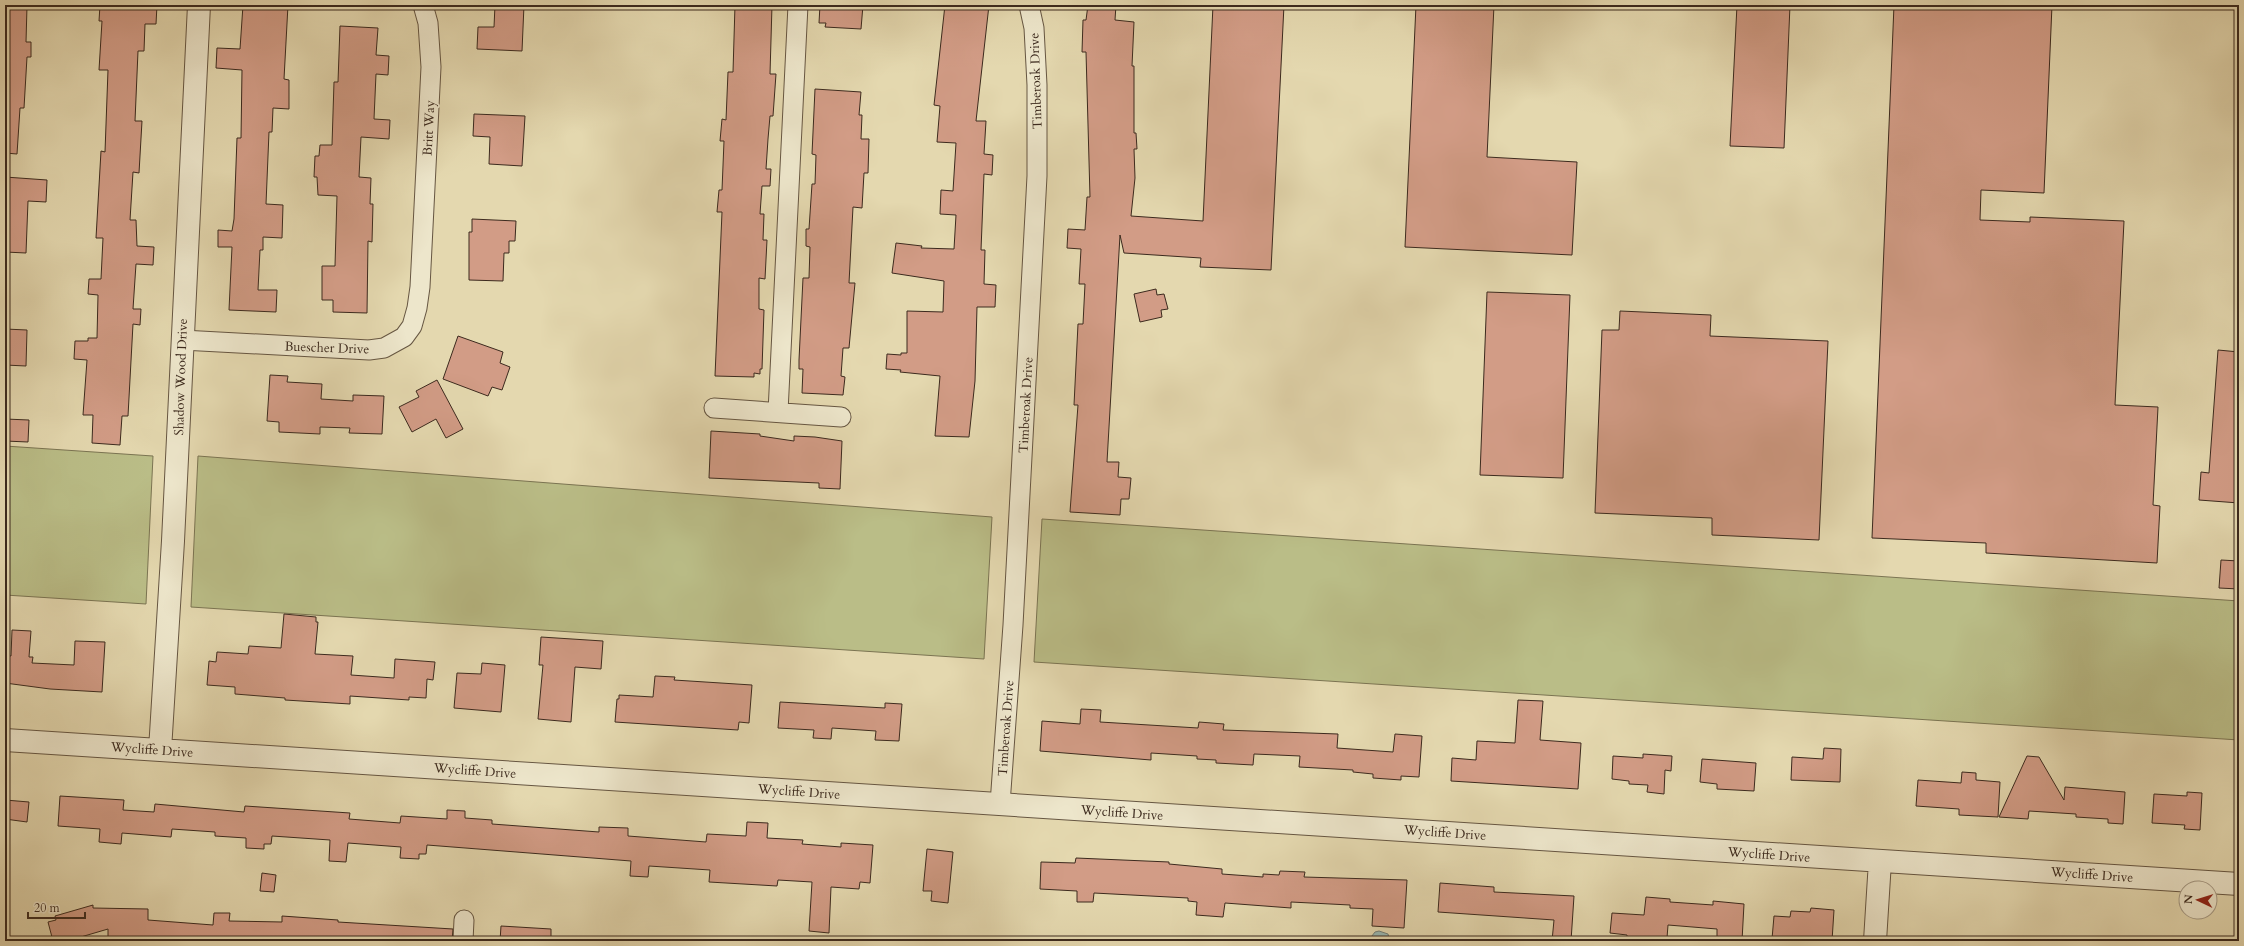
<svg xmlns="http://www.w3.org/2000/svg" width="2244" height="946" font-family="Cardo,serif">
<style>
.green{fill:#babd87;stroke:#7b7452}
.water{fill:#98b8b4;stroke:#737f78}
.building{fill:#d29c86;stroke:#3c2a1e}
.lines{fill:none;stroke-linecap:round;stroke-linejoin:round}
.minor-casing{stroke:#665642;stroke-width:21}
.tertiary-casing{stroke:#665642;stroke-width:24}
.minor{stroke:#ede6cb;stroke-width:19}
.tertiary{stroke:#ede6cb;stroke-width:22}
.labels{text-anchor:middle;stroke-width:3.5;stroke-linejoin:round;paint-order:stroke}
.street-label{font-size:13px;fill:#3c2a1e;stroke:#ede6cb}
</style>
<rect width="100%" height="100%" fill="#e4d8af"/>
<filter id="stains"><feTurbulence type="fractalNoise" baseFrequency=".005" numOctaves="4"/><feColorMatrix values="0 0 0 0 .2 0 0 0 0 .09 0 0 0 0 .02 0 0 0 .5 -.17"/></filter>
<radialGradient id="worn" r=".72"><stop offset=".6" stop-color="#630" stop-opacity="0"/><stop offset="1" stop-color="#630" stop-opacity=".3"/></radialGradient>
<!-- green -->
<path class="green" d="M5,446L153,456L146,604L5,595Z
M198,456L992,517L984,659L191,607Z
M1042,519L2239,601V740L1034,662Z"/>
<!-- water -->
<path class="water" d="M1379,931L1388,934L1390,941H1368L1375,932Z"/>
<!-- building -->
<path class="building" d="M5,5L27,6L26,42H31V57H27L24,108H20L17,154L5,153Z
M100,5H157L156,24H145L144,51H138L135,121H142L139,173L133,172L130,220H136L137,246L154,247L153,265L136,264L133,309H141L140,325L133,324L128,416H122L120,445L92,443L93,415H83L87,360L74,359L75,341H88V338H97L98,295L88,294L89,279H101L103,238H96L101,151L105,152L108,70H99L102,21H99Z
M243,5H288L284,79L289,80V109L273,108L272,132H269L266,204L283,205L282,238L263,237V250H260L258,290H277L276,312L229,310L232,247H218V230L232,231L234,219L237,138H241L242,70L216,68L217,48L240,49Z
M495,5H524L522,51L477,49L478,27H494Z
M735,5H772L770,74H776L773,116H770L768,139L766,169H771L770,186H762L760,214H764L763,240H767L765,279L759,278V309L764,310L762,369H760V374L754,373V377L715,376L722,212H717L719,190H722L724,141H720L722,119L726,120L728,72H733Z
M820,5H863L861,29L825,27L826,23H819Z
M945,5H989L976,121H986L984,154L993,155L992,175L984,174L981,250H985L984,284L996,285L995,307H977L975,381L969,437L935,436L940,376L900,372L901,370L886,369L887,354L901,355V353H907V311L943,312L944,281L892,273L896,243L922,246L921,248L954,249L956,215L940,214L941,190L953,191L956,143L937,142L940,106L934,105Z
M1088,5H1116L1115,20L1134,22L1132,66H1134V133H1136L1137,149H1134L1135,178L1131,216L1203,221L1213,5H1284L1271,270L1200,267L1201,258L1124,253L1120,235L1107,462H1119L1118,477L1131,478L1129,499H1121L1120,515L1070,512L1078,405H1074L1078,324H1083L1085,284H1079L1081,249L1067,248L1068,229L1085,230L1087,197H1090L1086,52H1082L1083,20H1086Z
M1416,5H1494L1487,157L1577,162L1572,255L1405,247Z
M1737,5H1790L1784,148L1730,146Z
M1894,5H2052L2044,193L1981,190L1980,220L2030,222V217L2124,221L2115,405L2158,407L2153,505L2160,506L2157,563L1986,553V543L1872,538Z
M340,26L378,28L376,55L389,56L388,75L376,74L374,119L390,120L389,139L361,137L359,177L371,178L370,204H373L372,242L368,241L367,313L333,312V300H322V266H335L337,196L318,195L317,177H314L315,156H319L320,145H332L334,82H338Z
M815,89L861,92L859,115H862L861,139H869L868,173H864L862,208L853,207L849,283H855L849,348H843L841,376L845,377L843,395L802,393L803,369H799V360L803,278H809L810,247L806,246V229H809L812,184H815L816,155L812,154Z
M474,114L525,116L522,166L489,164L490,137L473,136Z
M5,177L47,180L46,202L28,201L26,253L5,252Z
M472,219L516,221L515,241H509V253H504L503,281L469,280V232H472Z
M1156,289L1157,295L1164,294L1168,309L1161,310L1162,317L1140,322L1134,294Z
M1487,292L1570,295L1563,478L1480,475Z
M1620,311L1711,315L1710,336L1828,341L1819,540L1712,535V518L1595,513L1602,330H1619Z
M5,329L27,330L26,366L5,365Z
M458,336L503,352L500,363L510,367L502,390L492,387L488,396L443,379Z
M2218,350L2239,352V503L2199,500L2201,472L2209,473Z
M270,375L288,376L287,382L322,384L321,399L353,401V395L384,396L382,434L349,433L350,428L320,427V434L279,432V422L267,421Z
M437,380L463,429L446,438L436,419L412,432L399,407L419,397L416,391Z
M5,419L29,420L28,442L5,441Z
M711,431L760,434V436L794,441V436L815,437L842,441L840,489L819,488V483L709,478Z
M2221,560L2239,561V589L2219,588Z
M284,614L316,617V622H318L315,654L353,656L351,675L394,678L395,659L435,662L433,680L427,679L426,698L409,697V700L350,696V704L285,700V698L235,694V687L207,685L209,661L216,662L217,652L248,654L249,646L281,648Z
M12,630L31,631L29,657H33L32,663L74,665L75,641L105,642L102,692L50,689L5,683V655L11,656Z
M541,637L603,641L601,669L575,667L571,722L538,719L543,665H539Z
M482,663L505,665L501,712L454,708L457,673L481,674Z
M655,676L675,677L674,680L752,685L749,723L739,722L738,730L615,722L617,699H619V695L653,697Z
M1518,700L1543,701L1540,740L1581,743L1578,789L1451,781L1452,758L1476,760L1477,741L1515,743Z
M780,702L885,708V703L902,704L899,741L875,740L876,731L832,728L831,739L813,738L814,730L778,728Z
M1081,709L1101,710L1100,722L1198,728L1199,722L1224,724L1223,730L1338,734L1337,748L1393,752L1395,734L1422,736L1419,777L1401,776V780L1373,778V774L1353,772V770L1299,767L1300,756L1254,754L1253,765L1216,763V760L1197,759V756L1151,753V760L1040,751L1042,721L1080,724Z
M1824,748L1841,749L1840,782L1791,780L1792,757L1823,759Z
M1643,754L1672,756L1671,771L1665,770L1664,794L1647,792L1648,785L1629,784V781L1612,779L1613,756L1643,758Z
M2027,756L2039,757L2064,800L2065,787L2125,792L2123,824L2108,823V819L2076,817V814L2029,811L2028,819L1999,817Z
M1702,759L1756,763L1754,791L1717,789V784L1700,782Z
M1962,772L1976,773V780L2000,782L1998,817L1959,815V809L1916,806L1918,780L1961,783Z
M2187,792L2202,793L2200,830L2184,829L2185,825L2152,823L2154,794L2187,796Z
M60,796L124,800L123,810L154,812L155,804L244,812L245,806L350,813L349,819L400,823L401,816L447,819V810L465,811V818L492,820V824L599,832V827L628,828V836L706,842L707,834L746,836L747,822L768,823L767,838L803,840L802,844L841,847V843L873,845L870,883L860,882L859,889L831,887L829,933L809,931L812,882L778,880L777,886L709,882L710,870L649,866L648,877L630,876L631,861L427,845L426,854H419V859L400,858L401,847L348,843L346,862L329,861L330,840L272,836L271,844H264V849L246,848V838L215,836V832L172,829L171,837L122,833L121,844L99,842L100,829L58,826Z
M5,800L29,802L27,822L5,819Z
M927,849L953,852L948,903L931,901L932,891H923Z
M1076,858L1169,862V864L1222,869V874L1263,877V874L1279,875L1280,871L1305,872L1304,877L1407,880L1404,928L1372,926L1373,909L1350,908V905L1291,902V908L1225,903L1223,917L1196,915L1197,902L1188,901V898L1094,893L1093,902H1077V891L1040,889L1041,862L1075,863Z
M262,873L276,875L274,892L260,891Z
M1440,883L1494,887V892L1574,896L1571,941H1552L1554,920L1438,912Z
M1646,897L1670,899V902L1713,905V901L1744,904L1742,941H1717V929L1668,925L1667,938L1627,937V935L1610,933L1612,913L1644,915Z
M93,905V908L148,909V920L213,925L214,913H230L229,921L282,922V916L338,920V922L453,929L452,941H108V929L74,939V941H53L48,922L56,920L55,916Z
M1811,908L1834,910L1832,941L1772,939L1774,916L1790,917L1791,911L1810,912Z
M501,926L551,929V941H500Z"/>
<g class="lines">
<defs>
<path id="minor" d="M182,340L369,350L384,348L404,337L412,326L417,308L420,287L431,67L428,23L423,5
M714,408L841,417
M778,412L798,5
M1000,804L1013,625L1037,176V85L1034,28L1029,5
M463,941L464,920"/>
<path id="tertiary" d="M5,740L2239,884
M160,750L173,541L199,5
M1875,941L1880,861"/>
</defs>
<!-- minor casing -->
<use href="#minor" class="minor-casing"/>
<!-- tertiary casing -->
<use href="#tertiary" class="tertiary-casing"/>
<!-- minor -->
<use href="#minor" class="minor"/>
<!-- tertiary -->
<use href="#tertiary" class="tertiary"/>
</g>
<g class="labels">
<!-- street labels -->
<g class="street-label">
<text transform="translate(1035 81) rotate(-92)" y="5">Timberoak Drive</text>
<text transform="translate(428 128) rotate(-87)" y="5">Britt Way</text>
<text transform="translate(327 347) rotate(2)" y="5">Buescher Drive</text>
<text transform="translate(180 377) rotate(-88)" y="5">Shadow Wood Drive</text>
<text transform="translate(1025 405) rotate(-87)" y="5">Timberoak Drive</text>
<text transform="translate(1005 728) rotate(-86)" y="5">Timberoak Drive</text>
<text transform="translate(152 749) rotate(4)" y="5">Wycliffe Drive</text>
<text transform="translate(475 770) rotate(4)" y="5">Wycliffe Drive</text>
<text transform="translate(799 791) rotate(4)" y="5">Wycliffe Drive</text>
<text transform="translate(1122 812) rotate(4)" y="5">Wycliffe Drive</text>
<text transform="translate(1445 832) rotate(4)" y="5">Wycliffe Drive</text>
<text transform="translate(1769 854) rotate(4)" y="5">Wycliffe Drive</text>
<text transform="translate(2092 874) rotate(4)" y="5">Wycliffe Drive</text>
</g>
</g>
<!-- margin -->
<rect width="2244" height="946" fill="none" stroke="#e4d8af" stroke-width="20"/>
<rect x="6" y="6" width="2232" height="934" fill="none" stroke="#3c2a1e" stroke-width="2"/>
<rect x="10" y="10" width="2224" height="926" fill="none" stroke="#3c2a1e"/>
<!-- north arrow -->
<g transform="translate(2198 900) rotate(274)"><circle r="19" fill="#ede6cb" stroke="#a69b86"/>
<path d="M0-3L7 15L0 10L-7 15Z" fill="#8f2418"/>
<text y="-6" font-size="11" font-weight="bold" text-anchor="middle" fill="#3c2a1e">N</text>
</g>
<!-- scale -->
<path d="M28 912v6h57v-6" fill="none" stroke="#3c2a1e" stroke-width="2"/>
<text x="34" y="912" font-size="12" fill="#3c2a1e" stroke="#ede6cb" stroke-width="3" paint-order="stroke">20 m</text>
<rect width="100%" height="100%" filter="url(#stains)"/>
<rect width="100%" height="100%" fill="url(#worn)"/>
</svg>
